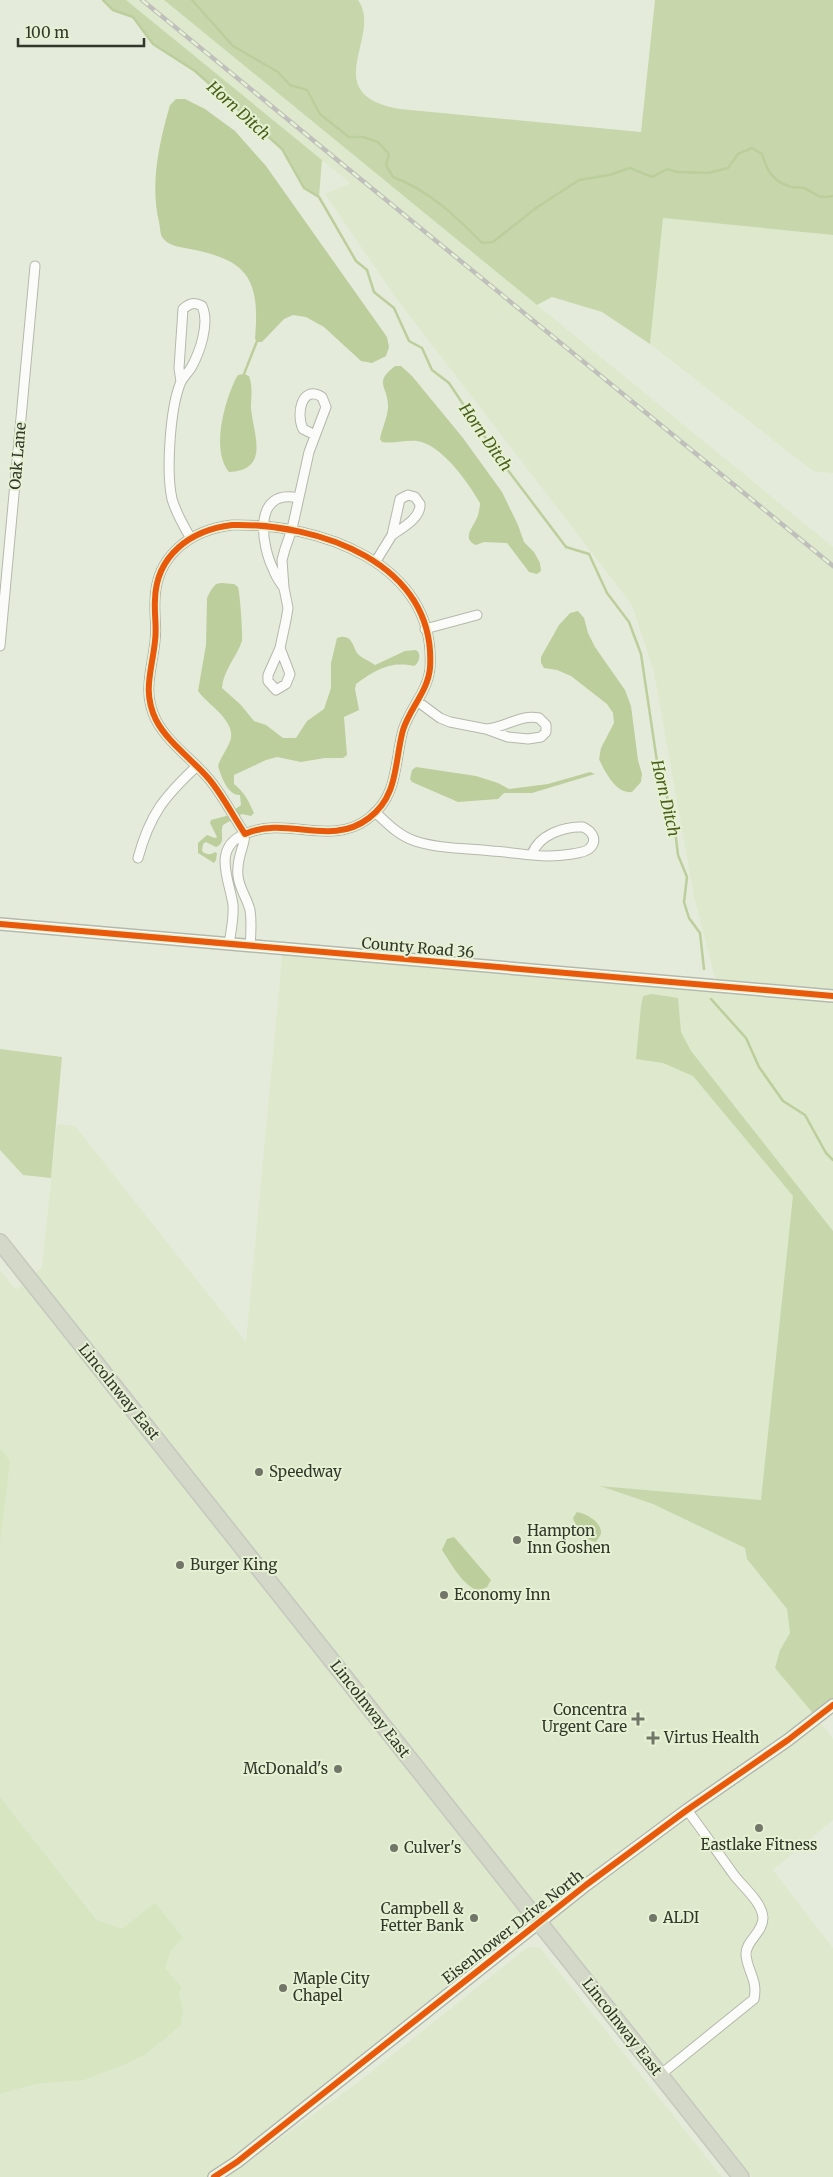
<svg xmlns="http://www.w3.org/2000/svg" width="833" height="2177" font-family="Merriweather,serif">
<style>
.built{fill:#dee8cc}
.green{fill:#d7e5c0}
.forest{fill:#c7d7ab}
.water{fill:#bcce9b}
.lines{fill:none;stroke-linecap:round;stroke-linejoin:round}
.stream{stroke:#bcce9b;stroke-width:2.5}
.minor-casing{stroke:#b4b8ac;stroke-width:11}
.tertiary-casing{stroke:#b4b8ac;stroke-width:14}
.trunk-casing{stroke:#c5c8bf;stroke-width:18}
.minor{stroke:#fbfcf9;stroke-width:9}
.tertiary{stroke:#fbfcf9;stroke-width:11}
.trunk{stroke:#d4d8c8;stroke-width:15}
.rail-casing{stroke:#bfc0bc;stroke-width:4.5}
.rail{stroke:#e6f1d4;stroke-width:2.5;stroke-dasharray:8;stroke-linecap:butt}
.cycleway-casing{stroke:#e6f1d4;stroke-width:9}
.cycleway{stroke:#e8590c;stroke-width:6}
.poi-dot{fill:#717668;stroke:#e6f1d4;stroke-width:2}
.labels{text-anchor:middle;stroke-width:4;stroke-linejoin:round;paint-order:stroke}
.street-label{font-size:15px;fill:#32372b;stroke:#e6f1d4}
.poi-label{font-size:15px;fill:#32372b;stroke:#e6f1d4;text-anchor:start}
.water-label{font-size:16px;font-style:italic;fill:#495e17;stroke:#e6f1d4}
</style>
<rect width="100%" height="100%" fill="#e5ebda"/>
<!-- built -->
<path class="built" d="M126,0H164L833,547V1507L603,1486L653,1504L745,1548L747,1559L787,1609L790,1633L780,1650L817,1718L833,1739V1820L773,1870L833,1948V2177H752L571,1950L539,1922L214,2177H0V2094L35,2084L84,2080L145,2055L160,2043L183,2009L179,1993L182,1988L165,1968L171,1950L155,1904L122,1930L98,1920L0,1797V1270L16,1290L42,1267L57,1124L75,1126L246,1342L283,948L719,986L714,974L694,897L654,672L632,605L396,298L325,194L350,183Z
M663,218L833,235V473L813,471L650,344Z
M528,1947L540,1948L722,2177H227L357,2083Z"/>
<!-- green -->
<path class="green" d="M0,1449L10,1461L0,1542Z
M0,1797L97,1920L122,1929L155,1903L183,1938L171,1950L165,1968L182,1988L179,1993L183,2009L181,2025L145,2055L125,2064L84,2080L35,2084L0,2094Z"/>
<!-- forest -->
<path class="forest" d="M103,0H126L322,160L319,197L304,188L282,149L195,71L153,44L133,17L113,10Z
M164,0H358C384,36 315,94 400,109L641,132L655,0H833V235L663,218L650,344L602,312L552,297L537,305Z
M652,994L678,998L681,1032L691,1051L833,1231V1705L817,1718L775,1668L780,1650L790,1633L787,1609L747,1559L745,1548L653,1504L600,1486L761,1500L793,1196L693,1076L663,1063L636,1059L641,1006L643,996Z
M0,1049L62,1057L51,1178L23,1175L0,1150Z"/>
<!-- water -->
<path class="water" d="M176,99H185L205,109L235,131L266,166L387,337L389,347L386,356L372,363L361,361L324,327L306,317L293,315L284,319L262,342H258L255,339C260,280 249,260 190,249C180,247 168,246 162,237C160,233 160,226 159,222C150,184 159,143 170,105Z
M395,366H401L412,376L463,438L502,492L518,525L524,542L534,552L540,563L541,571L537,574L529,572L507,543L484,542L476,545C460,538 475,526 478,515C479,511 480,507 480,503C468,482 441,444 417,441C405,440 393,444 382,442L380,439C382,428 387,419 388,408C389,386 372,384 395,366Z
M244,374L249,376C253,387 251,396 251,408C253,434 271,470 229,472C211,450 224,404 235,380L238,375Z
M221,583L234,584L238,587C240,593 243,637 242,641C236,658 223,671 222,688L241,705L254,721L266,725L283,738H296L307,721L324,709L331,688V663L337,638C351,633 352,644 357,653C361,658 370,661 375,665L405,651L416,650C422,654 419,663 414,666C389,661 376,670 356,684L355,689L359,710L344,717L347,755L343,758H325L301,762L277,757L266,760L234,775V784C245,793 248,800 254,813L251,816L242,814L223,825C219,834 227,842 216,847L206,842L203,844L202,851C206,855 211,855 215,852L217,853L216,860L214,863L198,853V843L207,835L215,838L217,837L210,823L211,820L226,816L241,805L240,795C228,796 221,776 218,766C221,756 229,747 231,738C234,719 207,704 198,691L206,645L207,598L211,590L216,584Z
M578,611L584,618L588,633L595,647L625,690L631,706L638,760L642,774L641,782L632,792C616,794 605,772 599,759L601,748L614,723L613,713L607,704L571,676L557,670L544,668L541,663V657L559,625L570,613Z
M416,767L476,776L498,783L509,789L548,784L590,772L595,774L532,793H504L498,799L458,802L412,782L410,779L412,770Z
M577,1512C587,1514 602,1522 601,1534L596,1542C585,1541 576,1527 573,1518Z
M454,1537L491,1580L487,1587L478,1591C462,1584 452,1565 442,1550L447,1539Z"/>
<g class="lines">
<!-- stream -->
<path class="stream" d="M103,0L113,10L133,17L153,44L195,71L282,149L304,188L319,197L356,261L367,270L374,292L394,308L409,341L422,348L432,370L449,383L501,461L566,547L589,554L607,593L629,622L641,654L659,775L673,813L678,855L687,877L684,902L689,918L700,933L704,969
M192,0L233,46L278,72L290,85L307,90L320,114L349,137H363L378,142L389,154L386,165L393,177C428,190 455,215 482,243L493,242L536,208L579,180L609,175L630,168L652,177L667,169L677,172L708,173L728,168L738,154L752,148L762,154C767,171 774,183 792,187C796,188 800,187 804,188C818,194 815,199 833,196
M244,374L257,341
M711,999L746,1038L759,1067L783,1101L805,1115L826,1153L833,1160"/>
<defs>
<path id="minor" d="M181,382L179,368L183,309C190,303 194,302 202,306C210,323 200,352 191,368C187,374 182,378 180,384C170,410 166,472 172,499C176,513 183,525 190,537
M232,525C317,523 437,562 430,668C428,691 410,708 403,730C394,763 399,795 369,818C330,848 287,815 245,834C233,816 223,796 209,779C193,760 168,743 156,720C142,691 152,671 155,641C157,627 154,614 155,600C156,555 191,530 232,525Z
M376,561L392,535L400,499L408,495L415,497L420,504C421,518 402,528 392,535
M284,588C280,582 276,577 274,571C261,546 252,488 298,498
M425,629L477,615
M0,646L35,266
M280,648L290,674L286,684L276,690L268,681V675L280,648L286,620L288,608L284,588L282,560L285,549L292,529L309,452L326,407L322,397C301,384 296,415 303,429L315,435
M417,701L440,718L450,722L486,729L508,737L528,739L541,737L546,732V725L539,718C519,714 505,728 486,729
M375,812C388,824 399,836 415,841C439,849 467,848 492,851C511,852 530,856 549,856C557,856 585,854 590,848C598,840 592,831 583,827C564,826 539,835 532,854
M138,858C150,814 164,797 197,766
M229,944C231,931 234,918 233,905C230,881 211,848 245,834C244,849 236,858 238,876C239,888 247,898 250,910C252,922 251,934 250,946
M660,2075L754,1999C758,1980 748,1973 746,1955C745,1941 763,1933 763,1918C762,1902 743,1887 734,1875C718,1853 703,1831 687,1810"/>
<path id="tertiary" d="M0,924L833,996
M214,2177L237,2162L586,1885L687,1810L788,1740L833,1705"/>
<path id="trunk" d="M0,1242L741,2177"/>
</defs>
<!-- minor casing -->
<use href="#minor" class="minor-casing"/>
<!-- tertiary casing -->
<use href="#tertiary" class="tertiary-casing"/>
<!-- trunk casing -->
<use href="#trunk" class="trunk-casing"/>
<!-- minor -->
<use href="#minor" class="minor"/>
<!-- tertiary -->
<use href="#tertiary" class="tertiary"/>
<!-- trunk -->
<use href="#trunk" class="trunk"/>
<defs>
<path id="rail" d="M142,0L833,566"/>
</defs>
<!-- rail casing -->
<use href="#rail" class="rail-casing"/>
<!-- rail -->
<use href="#rail" class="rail"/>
<defs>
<path id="cycleway" d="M232,525C317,523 437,562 430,668C428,691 410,708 403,730C394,763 399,795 369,818C330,848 287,815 245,834C233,816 223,796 209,779C193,760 168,743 156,720C142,691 152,671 155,641C157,627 154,614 155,600C156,555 191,530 232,525Z
M0,924L833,996
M214,2177L237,2162L586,1885L687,1810L788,1740L833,1705"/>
</defs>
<!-- cycleway casing -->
<use href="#cycleway" class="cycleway-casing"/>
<!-- cycleway -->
<use href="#cycleway" class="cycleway"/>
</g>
<!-- markers -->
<g class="poi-dot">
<circle cx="259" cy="1472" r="5"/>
<circle cx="517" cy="1540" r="5"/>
<circle cx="180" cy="1565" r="5"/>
<circle cx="444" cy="1595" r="5"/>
<path d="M635.5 1711.5h5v5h5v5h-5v5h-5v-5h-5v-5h5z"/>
<path d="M650.5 1730.5h5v5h5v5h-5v5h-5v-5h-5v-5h5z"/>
<circle cx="338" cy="1769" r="5"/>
<circle cx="759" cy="1828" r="5"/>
<circle cx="394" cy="1848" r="5"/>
<circle cx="474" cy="1918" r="5"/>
<circle cx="653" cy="1918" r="5"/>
<circle cx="283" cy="1988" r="5"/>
</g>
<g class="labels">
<!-- street labels -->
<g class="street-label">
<text transform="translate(18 456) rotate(-85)" y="5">Oak Lane</text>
<text transform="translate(418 948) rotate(5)" y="5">County Road 36</text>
<text transform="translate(119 1392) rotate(51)" y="5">Lincolnway East</text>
<text transform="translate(370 1709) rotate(52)" y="5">Lincolnway East</text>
<text transform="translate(513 1927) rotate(-38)" y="5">Eisenhower Drive North</text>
<text transform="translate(622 2027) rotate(52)" y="5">Lincolnway East</text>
</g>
<!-- poi labels -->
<g class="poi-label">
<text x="269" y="1477">Speedway</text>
<text x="527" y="1536">Hampton<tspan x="527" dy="17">Inn Goshen</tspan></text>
<text x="190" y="1570">Burger King</text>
<text x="454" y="1600">Economy Inn</text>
<text x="627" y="1715" text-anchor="end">Concentra<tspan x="627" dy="17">Urgent Care</tspan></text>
<text x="664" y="1743">Virtus Health</text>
<text x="328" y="1774" text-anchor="end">McDonald's</text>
<text x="759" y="1850" text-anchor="middle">Eastlake Fitness</text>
<text x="404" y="1853">Culver's</text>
<text x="464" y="1914" text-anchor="end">Campbell &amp;<tspan x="464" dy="17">Fetter Bank</tspan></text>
<text x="663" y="1923">ALDI</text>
<text x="293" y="1984">Maple City<tspan x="293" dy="17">Chapel</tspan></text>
</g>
<!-- water labels -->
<g class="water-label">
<text transform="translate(239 110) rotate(42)" y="6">Horn Ditch</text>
<text transform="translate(486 437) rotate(55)" y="6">Horn Ditch</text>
<text transform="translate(666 798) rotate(77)" y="6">Horn Ditch</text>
</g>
</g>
<!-- scale -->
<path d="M18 38v8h126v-8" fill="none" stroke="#32372b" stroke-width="2.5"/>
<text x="25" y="38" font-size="15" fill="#32372b" stroke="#e6f1d4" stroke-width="4" paint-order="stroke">100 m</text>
</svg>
